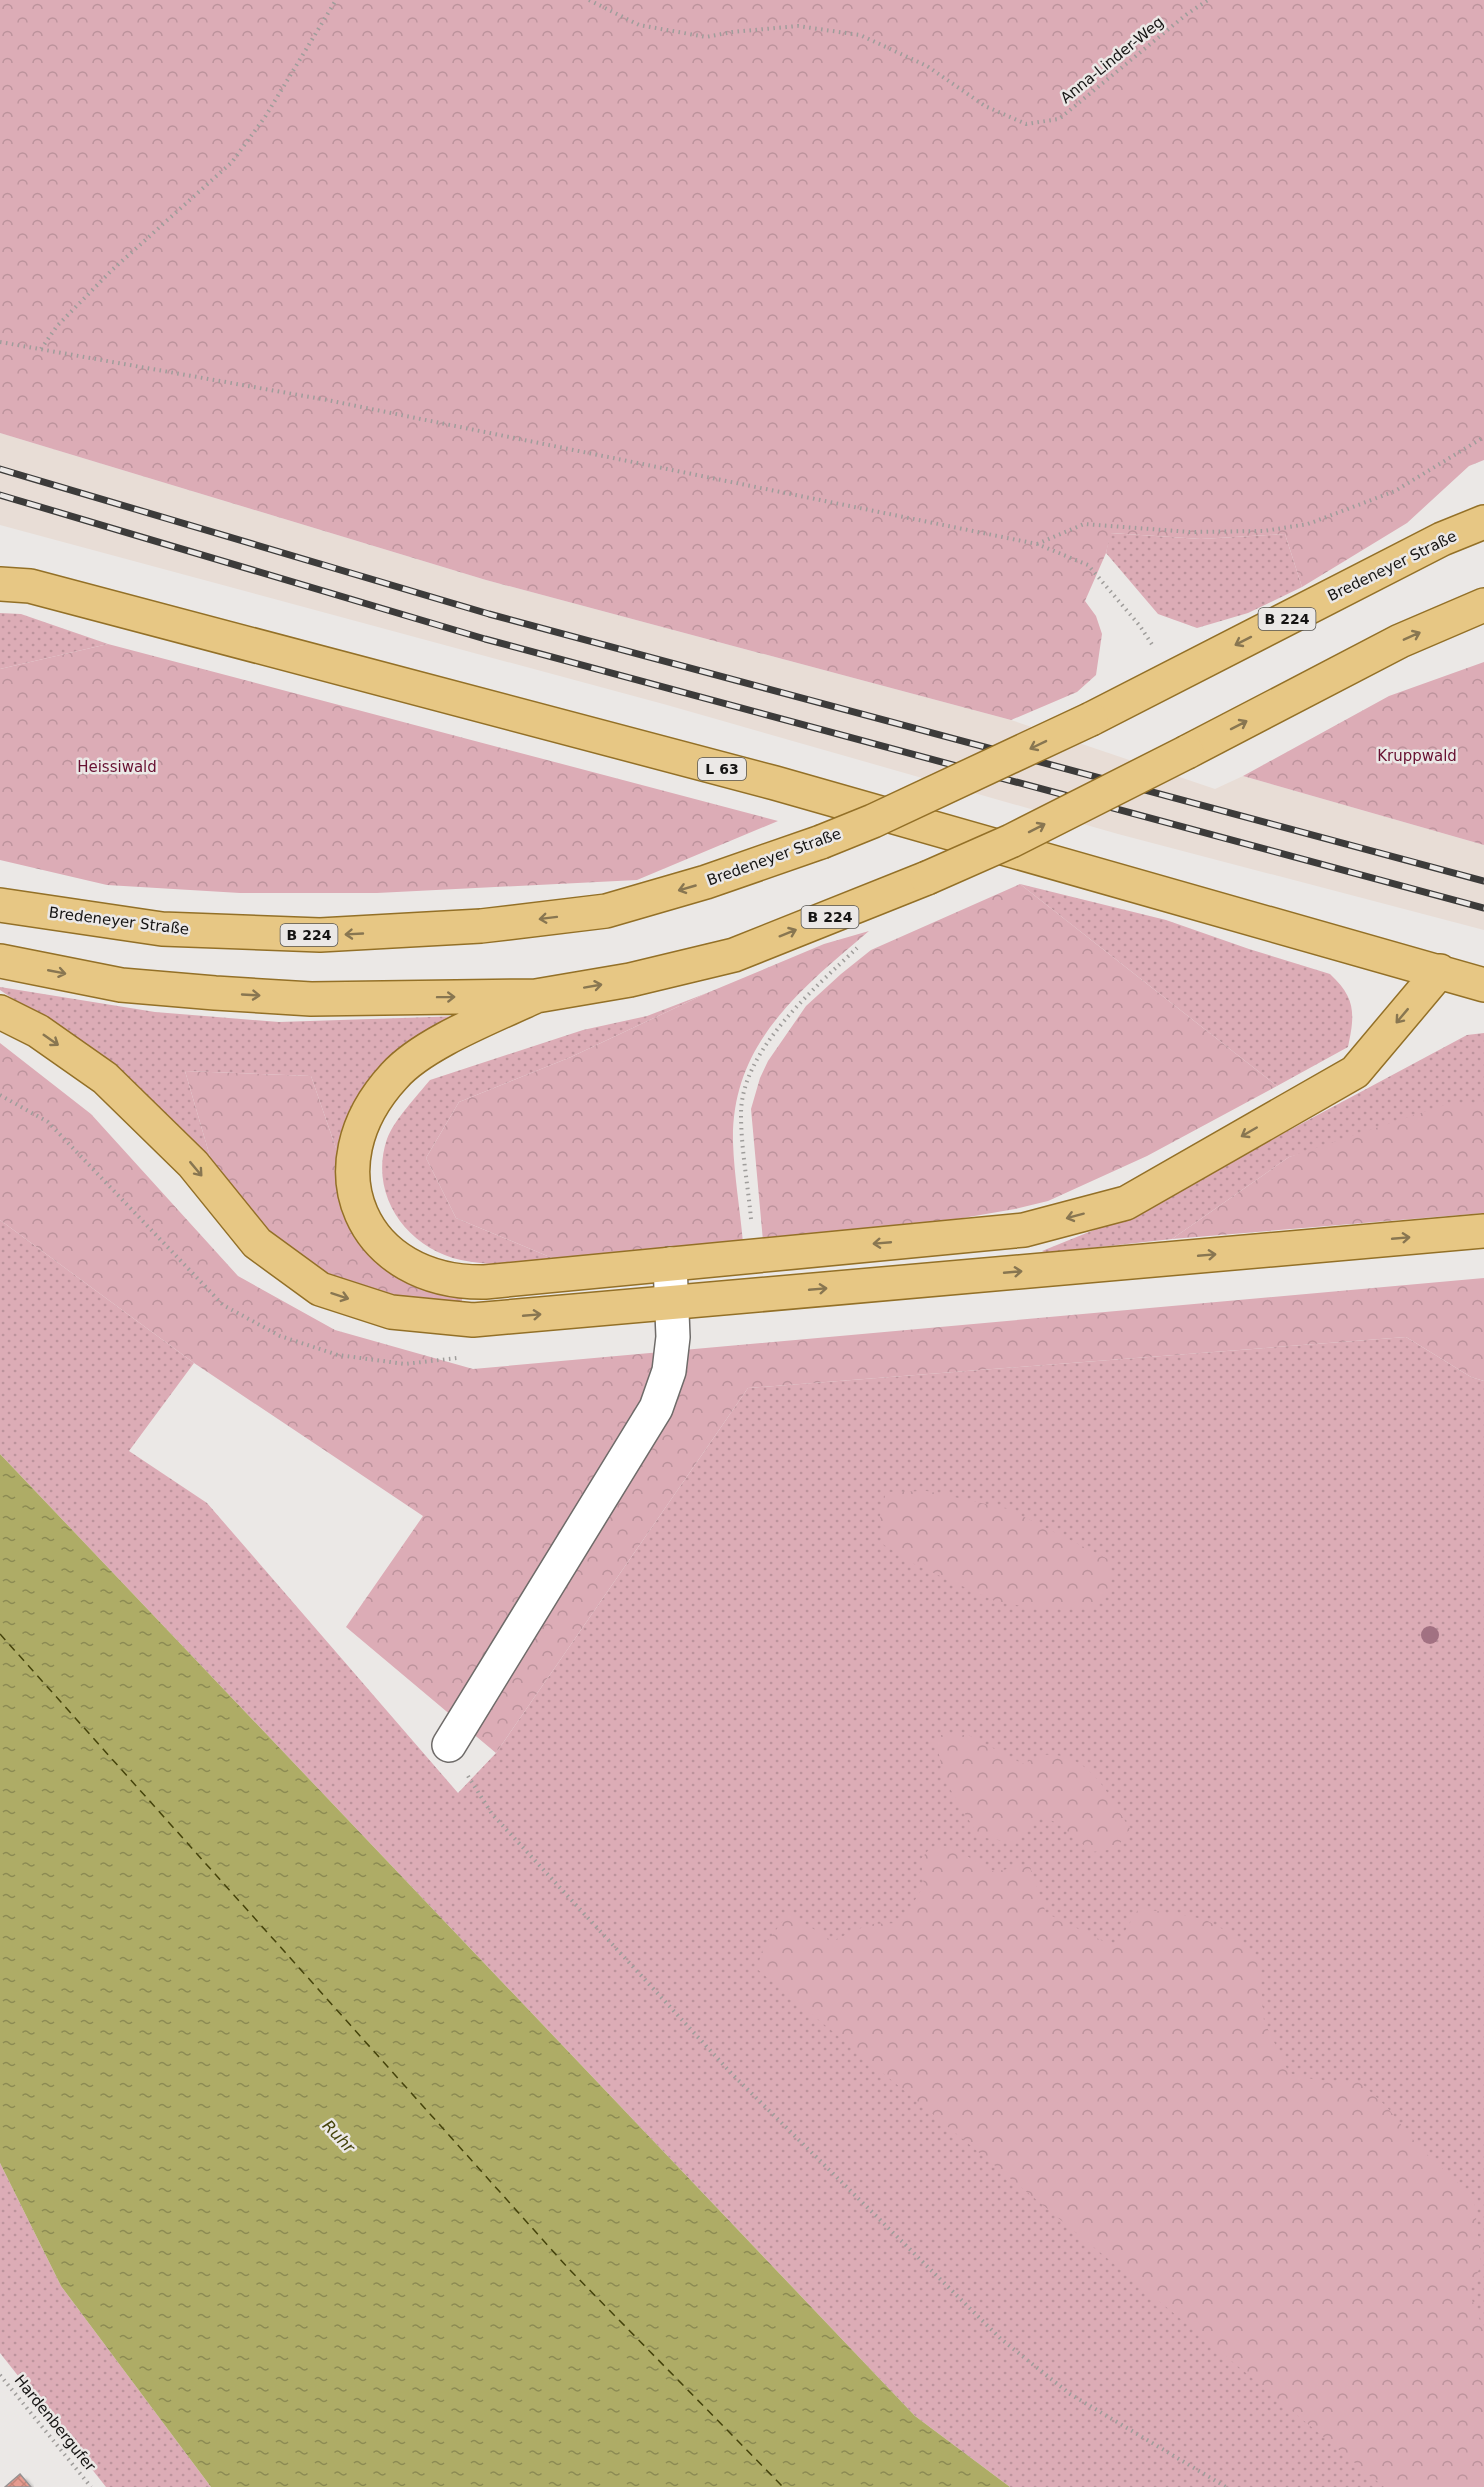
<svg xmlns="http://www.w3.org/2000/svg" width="1484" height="2487" font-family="'DejaVu Sans',sans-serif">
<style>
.built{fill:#e8ddd6}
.grass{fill:url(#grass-dots)}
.forest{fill:url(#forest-crowns)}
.water{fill:url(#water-ripples)}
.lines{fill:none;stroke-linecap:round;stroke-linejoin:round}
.ferry{stroke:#45430b;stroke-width:1.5;stroke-dasharray:8 6;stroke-linecap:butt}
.building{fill:url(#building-cross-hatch);stroke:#969292;stroke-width:1.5;filter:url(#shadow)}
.minor-casing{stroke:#6e6b69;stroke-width:36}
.major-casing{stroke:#937027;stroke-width:36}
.path{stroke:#9f9d9b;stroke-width:4;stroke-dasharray:1.5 4.5;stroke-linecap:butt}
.minor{stroke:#fff;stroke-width:33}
.major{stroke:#e7c784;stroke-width:33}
.rail-casing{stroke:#3c3b3a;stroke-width:7}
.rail{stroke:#ebe8e6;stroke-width:4.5;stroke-dasharray:14;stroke-linecap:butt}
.major-bridge-casing{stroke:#937027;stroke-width:36;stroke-linecap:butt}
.major-bridge{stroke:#e7c784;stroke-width:33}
.tree{fill:#a27182}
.oneway{stroke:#887651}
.labels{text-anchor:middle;stroke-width:5;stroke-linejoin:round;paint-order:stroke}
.shield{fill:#ebe8e6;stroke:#555452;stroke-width:1.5}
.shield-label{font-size:14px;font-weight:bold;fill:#151413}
.street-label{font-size:15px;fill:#151413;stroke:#ebe8e6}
.park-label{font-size:15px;fill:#671031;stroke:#ebe8e6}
.water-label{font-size:16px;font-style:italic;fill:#45430b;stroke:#ebe8e6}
</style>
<defs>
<pattern id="grass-dots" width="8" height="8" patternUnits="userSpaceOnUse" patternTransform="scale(1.5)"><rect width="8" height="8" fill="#dcacb6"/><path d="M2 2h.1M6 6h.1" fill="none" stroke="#bc939c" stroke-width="1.8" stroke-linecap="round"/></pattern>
<pattern id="forest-crowns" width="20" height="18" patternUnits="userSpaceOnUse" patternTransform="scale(1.5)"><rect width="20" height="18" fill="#dcacb6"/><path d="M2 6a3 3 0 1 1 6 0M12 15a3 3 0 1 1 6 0" fill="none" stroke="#bc939c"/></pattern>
<pattern id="water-ripples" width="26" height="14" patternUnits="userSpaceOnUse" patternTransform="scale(1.5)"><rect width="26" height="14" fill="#aeac66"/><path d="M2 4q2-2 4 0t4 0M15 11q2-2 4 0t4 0" fill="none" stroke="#8c8b53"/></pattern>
<pattern id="building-cross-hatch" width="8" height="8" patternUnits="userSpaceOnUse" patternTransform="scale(1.5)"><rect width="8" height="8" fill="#e69b8f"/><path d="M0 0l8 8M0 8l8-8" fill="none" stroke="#c4857a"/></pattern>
<filter id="shadow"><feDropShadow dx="5.5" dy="5.5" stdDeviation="1.5" flood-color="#0004"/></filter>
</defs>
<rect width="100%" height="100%" fill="#ebe8e6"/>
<!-- built -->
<path class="built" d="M0,433L486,580L1011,720L1215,789L1243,776L1484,845V930L1118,834L667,705L0,525Z"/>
<!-- grass -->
<path class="grass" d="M1110,533L1201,539L1285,534L1302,587L1248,613L1197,628L1158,614L1106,553Z
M0,613L21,614L108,644L0,669Z
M1020,884L1166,920L1249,949L1330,974C1356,998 1355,1014 1348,1047L1277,1086Z
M0,987L155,1012L279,1022L463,1016C395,1051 354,1073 338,1154L311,1076L185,1071L216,1177L107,1062L0,990Z
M707,993L571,1057L459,1102L426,1158L456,1218L557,1260C525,1263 492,1267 461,1260C407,1248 368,1195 387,1139C394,1120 417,1096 430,1080L583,1030L647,1016Z
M1484,1033V1106L1289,1157L1172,1239L1046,1253L1042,1251L1131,1215L1467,1035Z
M0,1220L194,1363L129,1451L207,1503L458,1793L496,1753L748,1388L1406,1337L1471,1377L1484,1381V2487H1010L915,2416L0,1454Z
M0,2163L61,2286L211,2487H106L0,2353Z"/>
<!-- forest -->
<path class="forest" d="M0,0H1484V460L1469,466L1407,523L1302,587L1285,534L1201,539L1111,533L1106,553L1085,601L1096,616L1102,634L1096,675L1077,692L1011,720L486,580L0,433Z
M108,644L778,821L637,880L377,893H240L107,885L0,860V669Z
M1484,662V845L1243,776L1389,696Z
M1020,884L1277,1086L1147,1156L1048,1201L1015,1209L899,1229L763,1241L751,1109L760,1078L768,1061L806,1006L841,974L871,950Z
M869,931C801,989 731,1043 733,1142C734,1175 740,1209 743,1243L557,1260L456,1218L426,1158L459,1102L571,1057L707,993L824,944Z
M0,1043L91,1114L238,1276L335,1330L473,1369L1484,1278V1381L1471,1377L1406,1337L748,1388L496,1753L346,1627L423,1516L194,1363L0,1220Z
M185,1071L311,1076L338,1154L340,1195L354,1237L386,1268L404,1281L463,1294L461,1306L383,1295L329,1275L290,1254L216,1177Z
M1451,1103L1484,1104V1213L1172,1239L1289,1157Z
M927,1491L1008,1509L1110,1560L1112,1578L1106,1597L1093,1607L1035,1608L997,1602L916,1565L884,1545L880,1516L886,1492Z
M935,1735H968L1023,1764C1030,1761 1038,1756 1045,1755C1090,1752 1110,1797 1130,1829L1116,1849L1092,1852L1057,1823L1041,1816L1012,1842L979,1837L944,1779Z
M950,1846L994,1872L1029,1864L1046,1913L1115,1947L1139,1908L1204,1919L1241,1939L1259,1964L1264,2021L1289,2073L1316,2080L1360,2082L1386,2106L1419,2147L1474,2198L1481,2265L1469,2292L1481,2323L1484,2326V2487H1384L757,1969L763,1947L789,1913L832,1941L870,1924L900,1923L924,1886L921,1859L931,1847Z"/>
<!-- water -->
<path class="water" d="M0,1454L915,2416L1010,2487H211L61,2286L0,2163Z"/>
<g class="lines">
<!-- ferry -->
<path class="ferry" d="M0,1634L568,2268L783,2487"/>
</g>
<!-- building -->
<path class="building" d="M20,2474L31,2487H5Z"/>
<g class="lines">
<defs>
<path id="minor" d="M449,1745L656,1408L669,1371L673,1337L670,1264"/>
<path id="major" d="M0,584L30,586L775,783L1484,985
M1091,719L1442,539L1484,522
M1187,752L1400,641L1484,605
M0,905L162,929L320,935L481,926L606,911L706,882L821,842
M0,961L121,985L215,993L311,999L536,996L630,980L734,955L927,878
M536,996C494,1016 423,1043 394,1076C310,1167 361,1284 485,1282L1024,1230L1126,1203L1355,1072L1440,971
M0,1012L38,1031L105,1078L193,1164L257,1243L320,1289L391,1312L473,1320L1484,1231"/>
</defs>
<!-- minor casing -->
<use href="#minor" class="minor-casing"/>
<!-- major casing -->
<use href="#major" class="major-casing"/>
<!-- path -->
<path class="path" d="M589,0L639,25L706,37L732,32L798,26L860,35L927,66L985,106L1026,124L1059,119L1187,14L1208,0
M0,342L327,400L1037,544L1088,565L1140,626L1153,646
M41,349L57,326L112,270L232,162L265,117L336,0
M1037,544L1084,524L1190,532L1264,531L1308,524L1395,491L1484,437
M0,1095L48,1122L223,1305L280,1336L338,1355L405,1364L457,1358
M751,1219C748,1185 741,1149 741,1114C741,1050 815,988 857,948
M468,1776L492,1814L732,2074L1001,2339L1070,2394L1226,2487
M0,2375L91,2487"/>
<!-- minor -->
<use href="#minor" class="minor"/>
<!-- major -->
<use href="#major" class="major"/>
<defs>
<path id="rail" d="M0,469L489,614L1484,881
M0,495L485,639L1484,908"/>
</defs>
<!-- rail casing -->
<use href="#rail" class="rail-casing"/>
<!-- rail -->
<use href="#rail" class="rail"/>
<defs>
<path id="major-bridge" d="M821,842L873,821L1091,719
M927,878L1011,841L1187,752"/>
</defs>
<!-- major-bridge casing -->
<use href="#major-bridge" class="major-bridge-casing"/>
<!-- major-bridge -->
<use href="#major-bridge" class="major-bridge"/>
</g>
<!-- trees -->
<circle class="tree" cx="1430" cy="1635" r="9"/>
<!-- one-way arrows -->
<defs><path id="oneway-shaft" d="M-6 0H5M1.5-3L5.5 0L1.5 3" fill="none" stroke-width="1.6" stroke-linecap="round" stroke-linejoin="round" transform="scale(1.5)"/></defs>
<g class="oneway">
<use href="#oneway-shaft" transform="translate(1412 636) rotate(-24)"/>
<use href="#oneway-shaft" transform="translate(1243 641) rotate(153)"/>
<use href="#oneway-shaft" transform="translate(1239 725) rotate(-27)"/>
<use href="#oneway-shaft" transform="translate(1038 745) rotate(154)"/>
<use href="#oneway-shaft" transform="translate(1037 828) rotate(-27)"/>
<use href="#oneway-shaft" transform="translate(687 888) rotate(164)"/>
<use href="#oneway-shaft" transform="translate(548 918) rotate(173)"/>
<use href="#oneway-shaft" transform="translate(788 933) rotate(-22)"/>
<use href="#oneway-shaft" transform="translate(354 934) rotate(177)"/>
<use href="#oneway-shaft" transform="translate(57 972) rotate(11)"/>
<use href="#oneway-shaft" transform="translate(593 986) rotate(-10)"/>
<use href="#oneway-shaft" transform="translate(251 995) rotate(3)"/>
<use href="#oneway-shaft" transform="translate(446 997) rotate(-1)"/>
<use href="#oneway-shaft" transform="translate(1402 1016) rotate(130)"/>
<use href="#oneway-shaft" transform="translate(51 1040) rotate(35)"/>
<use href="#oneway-shaft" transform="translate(1249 1132) rotate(150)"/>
<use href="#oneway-shaft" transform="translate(196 1169) rotate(50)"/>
<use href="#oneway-shaft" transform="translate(1075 1216) rotate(165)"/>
<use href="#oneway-shaft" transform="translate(1401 1238) rotate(-5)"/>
<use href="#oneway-shaft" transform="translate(882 1243) rotate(175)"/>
<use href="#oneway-shaft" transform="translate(1207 1255) rotate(-5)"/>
<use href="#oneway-shaft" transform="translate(1013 1272) rotate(-5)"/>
<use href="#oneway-shaft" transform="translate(818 1289) rotate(-5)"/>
<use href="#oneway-shaft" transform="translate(340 1296) rotate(18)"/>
<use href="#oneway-shaft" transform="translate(532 1315) rotate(-5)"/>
</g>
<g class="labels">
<!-- shield labels -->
<g class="shield">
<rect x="1258.5" y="608" width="57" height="22" rx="4.5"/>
<rect x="698" y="758" width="48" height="22" rx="4.5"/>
<rect x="801.5" y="906" width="57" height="22" rx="4.5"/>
<rect x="280.5" y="924" width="57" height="22" rx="4.5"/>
</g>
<g class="shield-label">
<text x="1287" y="624">B 224</text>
<text x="722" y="774">L 63</text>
<text x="830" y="922">B 224</text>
<text x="309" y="940">B 224</text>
</g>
<!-- street labels -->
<g class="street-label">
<text transform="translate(1112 60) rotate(-39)" y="5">Anna-Linder-Weg</text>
<text transform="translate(1392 566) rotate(-26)" y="5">Bredeneyer Straße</text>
<text transform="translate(774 857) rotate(-20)" y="5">Bredeneyer Straße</text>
<text transform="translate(119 921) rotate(7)" y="5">Bredeneyer Straße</text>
<text transform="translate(55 2423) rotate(51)" y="5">Hardenbergufer</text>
</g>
<!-- park labels -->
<g class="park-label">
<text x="1417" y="761">Kruppwald</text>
<text x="117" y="772">Heissiwald</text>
</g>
<!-- water labels -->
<g class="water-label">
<text transform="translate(339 2136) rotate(46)" y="6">Ruhr</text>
</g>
</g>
</svg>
